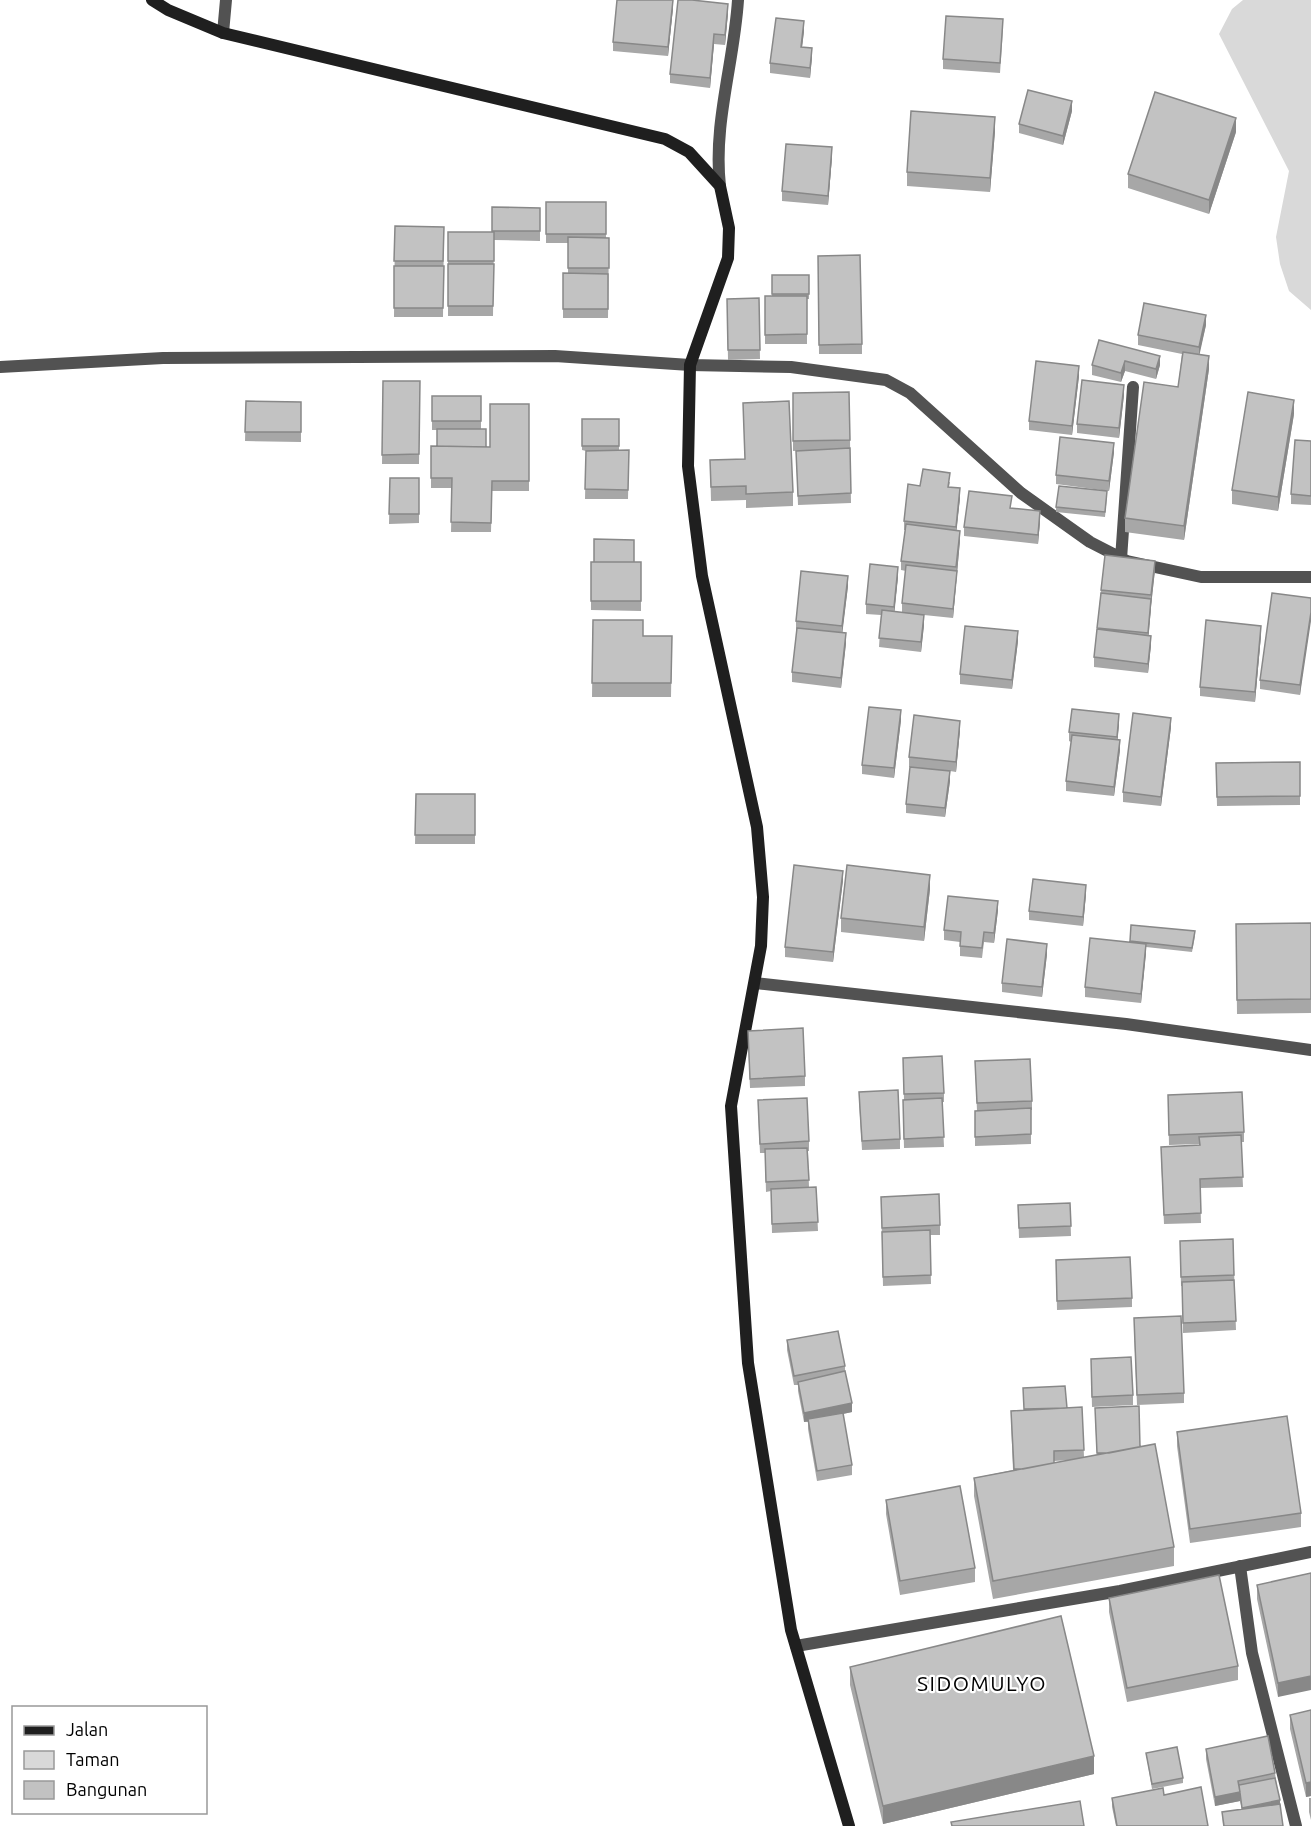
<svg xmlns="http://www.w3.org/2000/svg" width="1311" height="1826" font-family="Ubuntu,sans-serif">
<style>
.green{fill:#d9d9d9}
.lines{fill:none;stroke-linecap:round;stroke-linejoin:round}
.street{stroke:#525252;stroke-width:12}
.secondary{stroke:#1f1f1f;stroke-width:12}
.wall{fill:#a7a7a7;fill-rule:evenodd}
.shaded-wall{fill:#888}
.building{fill:#c2c2c2;stroke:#888;stroke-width:1.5}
.labels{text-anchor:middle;stroke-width:4.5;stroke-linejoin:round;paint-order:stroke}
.quarter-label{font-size:21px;letter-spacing:1.5px;fill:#000;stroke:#fff}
</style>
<rect width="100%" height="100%" fill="#fff"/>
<!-- green -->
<path class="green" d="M1243,0H1311V310L1289,291L1280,264L1276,237L1289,171L1219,34L1232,9Z"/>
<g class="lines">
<!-- street -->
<path class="street" d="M223,33L226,0
M720,186C713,123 734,63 738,0
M0,367L163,358L555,356L690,365L791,367L886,380L910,393L1021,493L1090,542L1127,561L1201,577H1311
M1121,559L1133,387
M755,983L1126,1024L1311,1050
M1240,1566L1252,1653L1296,1826
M796,1646L1120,1591L1311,1552"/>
<!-- secondary -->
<path class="secondary" d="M152,0L168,10L223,33L665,139L689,152L720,186L729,228L728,258L690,365L688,466L702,576L757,827L763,897L761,946L731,1106L748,1363L791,1630L849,1826"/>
</g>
<!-- wall -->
<path class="wall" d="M673,8L668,56L613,51V42Z
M728,13L725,45L714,44L710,88L670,83V74Z
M1003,29L1000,73L943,69V59Z
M804,31L802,47L812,57L810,78L770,73V63Z
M1072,111L1063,145L1019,133V124Z
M995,131L990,192L907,186V172Z
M1236,132L1209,214L1128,188V174Z
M832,157L828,205L782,201V191Z
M546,202H606V238H609L608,318H563V273H568V243H546Z
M492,207L540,208V241L494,240L493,316H448V232H492Z
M395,226L444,227L443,317H394Z
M818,256L862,344V354H819Z
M772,275H809V299H807V344H765V296H772Z
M759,298L760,359L728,360L727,299Z
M1206,325L1199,354L1209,369L1184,540L1125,532V518L1178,387L1182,354L1138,345V335Z
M1160,356V365L1156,379L1125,371L1121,382L1092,375V365Z
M1079,376L1072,435L1029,430V421Z
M383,381H420L419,464H382Z
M793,393L850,440L851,503L798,505L796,451L811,450L793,451Z
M1124,395L1119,438L1077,433V424Z
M432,396H481V429L486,447H490L529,404V491H492L491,532H451L452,488H431V446H437V430H432Z
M246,401L301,402V442L245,441Z
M743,403L793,492V506L746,508V500L711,501L710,460L745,459Z
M1294,414L1278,511L1232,504V490Z
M582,419H619V450H629L628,499H585L586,451L582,450Z
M1311,441V505L1291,504V494Z
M1114,452L1109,491L1056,484V475Z
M390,478H419V523L389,524Z
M950,482L949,487L960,498L956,530L960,540L953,618L924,615V625L921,652L879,647L881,615L866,614V604L898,577L894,612L902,613V603L906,571L901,570V561L905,530H904V521L920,486Z
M1107,496L1105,517L1056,512V507Z
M1011,508L1040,521L1038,544L964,536V527Z
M591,562H641V611L591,610Z
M1155,570L1148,635L1151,645L1148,673L1094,667V657L1101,590Z
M848,586L842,633L846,643L841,688L792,682V672L797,631L796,630V621Z
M1311,598L1300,695L1260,689V680Z
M593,620L643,636H672L671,697H592Z
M1261,635L1255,702L1200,696V687Z
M1018,641L1012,689L960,684V674Z
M901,720L894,778L862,774V765Z
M1119,724L1117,740L1120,750L1114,796L1066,791V781L1071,742L1069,741V732Z
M1171,727L1161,806L1123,802V792Z
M960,730L956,772L950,771V781L945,817L906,813V804L928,769L909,767V757Z
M1300,762V805L1217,806L1216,763Z
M416,794H475V844H415Z
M843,880L833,962L785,957V947Z
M930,889L924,941L841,932V918Z
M1086,894L1083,926L1029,920V911Z
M998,910L994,943L984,942L982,958L960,956V942L944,940V930Z
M1311,923V1013L1237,1014L1236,924Z
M1195,936L1192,952L1146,947L1141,1003L1085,997V987L1130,943V941Z
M1047,954L1042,997L1002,992V983Z
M748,1040L805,1076V1086L750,1088Z
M903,1058L944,1093V1102H942L944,1147L904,1148L903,1110L904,1100Z
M975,1061L1032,1101V1110H1031V1144L975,1146V1111H977Z
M1168,1095L1244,1132V1142H1241L1243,1187L1200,1188L1201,1223L1164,1224L1161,1156L1199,1145V1144L1169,1145Z
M859,1101L900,1139V1149L862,1150Z
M758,1110L809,1141V1151H808L809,1188L816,1187L818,1231L772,1233L771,1191L766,1192L765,1153H760Z
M881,1197L940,1225V1235H930L931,1284L883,1286Z
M1070,1203L1071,1236L1019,1238L1018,1205Z
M1233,1239L1236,1330L1183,1333L1182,1286H1181L1180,1241Z
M1056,1260L1132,1298V1307L1057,1310Z
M1134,1328L1184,1393V1403L1137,1405Z
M787,1340L845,1366V1373L852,1412L843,1414L852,1465V1475L817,1481L808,1429V1422H804L798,1391V1385H794L787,1350Z
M1091,1368L1133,1395V1405L1092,1407Z
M1082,1407L1084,1457L1097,1455L1095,1417L1140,1447L1174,1547V1566L993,1599L974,1496V1478L1013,1470L1011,1420L1067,1408ZM1071,1460L1054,1463V1461Z
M1177,1432L1301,1513V1527L1190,1543L1177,1446Z
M886,1500L975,1568V1582L900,1595L886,1514Z
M1311,1573L1278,1697L1257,1599V1585Z
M1109,1598L1238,1666V1680L1127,1702L1109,1612Z
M850,1667L1094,1774L883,1824L850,1685Z
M1311,1710V1796L1306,1797L1290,1729V1715Z
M1206,1749L1275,1773L1283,1826H1223L1222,1812L1242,1810L1240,1801L1215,1806L1206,1759Z
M1146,1753L1183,1778V1783L1152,1789Z
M1164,1795L1208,1826H1116L1112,1807V1798Z
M1309,1798H1311V1820L1309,1812Z"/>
<!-- shaded-wall -->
<path class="shaded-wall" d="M673,0V8L668,56V47Z
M728,4V13L725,45V35Z
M804,21V31L801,56V47Z
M714,34V44L710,88V78Z
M812,48V57L810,78V68Z
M1072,101V111L1063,145V136Z
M995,117V131L990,192V178Z
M1236,118V132L1209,214V200Z
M832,147V157L828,205V196Z
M1206,315V325L1199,357V347Z
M1160,356V365L1156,379V369Z
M1209,356V369L1184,540V526Z
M1125,361V371L1121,382V373Z
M1079,366V376L1072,435V426Z
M1124,385V395L1119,438V428Z
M1294,400V414L1278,511V497Z
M1114,443V452L1109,491V481Z
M960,488V498L956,536V527Z
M1040,511V521L1038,544V535Z
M960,531V540L953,618V609Z
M1155,561V570L1151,605V595Z
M898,567V577L894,617V607Z
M848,576V586L842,636V626Z
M1151,599V608L1148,643V633Z
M1311,612V621L1300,695V685Z
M924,615V625L921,652V642Z
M1261,626V635L1255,702V692Z
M1018,631V641L1012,689V680Z
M846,633V643L841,688V678Z
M1151,636V645L1148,673V664Z
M901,710V720L894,778V768Z
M1119,714V724L1117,747V737Z
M1171,718V727L1161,806V797Z
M960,721V730L956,772V762Z
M1120,740V750L1114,796V787Z
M950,771V781L945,817V808Z
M843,871V880L833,962V952Z
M930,875V889L924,941V927Z
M1086,885V894L1083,926V917Z
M998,901V910L994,943V933Z
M1047,944V954L1042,997V987Z
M1146,944V954L1141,1003V994Z
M852,1403V1412L804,1422V1413Z
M1311,1676V1690L1278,1697V1683Z
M1094,1756V1774L883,1824V1806Z
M1311,1782V1796L1306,1797V1783Z
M1240,1792V1801L1215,1806V1797Z
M1280,1800V1805L1242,1813V1808Z"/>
<!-- building -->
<path class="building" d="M617,0H673L668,47L613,42Z
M678,0H692L728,4L725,35L714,34L710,78L670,74Z
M946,16L1003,19L1000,63L943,59Z
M776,18L804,21L801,47L812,48L810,68L770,63Z
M1028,90L1072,101L1063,136L1019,124Z
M1155,92L1236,118L1209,200L1128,174Z
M911,111L995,117L990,178L907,172Z
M786,144L832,147L828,196L782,191Z
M546,202H606V234H546Z
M492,207L540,208V231H492Z
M395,226L444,227L443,261H394Z
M448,232H494V261H448Z
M568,237L609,238V268H568Z
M860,255L862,344L819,345L818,256Z
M448,264H494L493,306H448Z
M394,266H444L443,308H394Z
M563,273L608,274V309H563Z
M772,275H809V294H772Z
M765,296H807V334L765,335Z
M759,298L760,350H728L727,299Z
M1144,303L1206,315L1199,347L1138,335Z
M1099,340L1160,356L1156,369L1125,361L1121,373L1092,365Z
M1183,352L1209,356L1184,526L1125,518L1144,382L1178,387Z
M1036,361L1079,366L1072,426L1029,421Z
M1082,380L1124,385L1119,428L1077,424Z
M383,381H420L419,454L382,455Z
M849,392L850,440L793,441V393Z
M1248,392L1294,400L1278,497L1232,490Z
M432,396H481V421H432Z
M246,401L301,402V432H245Z
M789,401L793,492L746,494V486L711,487L710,460L745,459L743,403Z
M490,404H529V481H492L491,523L451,522L452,478H431V446L490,447Z
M582,419H619V446H582Z
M437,429H486V447L437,446Z
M1060,437L1114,443L1109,481L1056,475Z
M1295,440L1311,441V496L1291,494Z
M850,448L851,493L798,496L796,451Z
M629,450L628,490L585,489L586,451Z
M923,469L950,473L948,487L960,488L956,527L904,521L908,484L920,486Z
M390,478H419V514H389Z
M1059,486L1107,491L1105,512L1056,507Z
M969,491L1012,496L1010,508L1040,511L1038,535L964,527Z
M906,524L960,531L956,567L901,561Z
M594,539L634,540V562H594Z
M1105,555L1155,561L1151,595L1101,590Z
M591,562H641V601H591Z
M870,564L898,567L894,607L866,604Z
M906,565L957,571L953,609L902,603Z
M801,571L848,576L842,626L796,621Z
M1101,593L1151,599L1148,633L1097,628Z
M1272,593L1311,598V612L1300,685L1260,680Z
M882,610L924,615L921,642L879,638Z
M593,620H643V636H672L671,683H592Z
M1206,620L1261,626L1255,692L1200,687Z
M965,626L1018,631L1012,680L960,674Z
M797,628L846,633L841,678L792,672Z
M1097,629L1151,636L1148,664L1094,657Z
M869,707L901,710L894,768L862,765Z
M1072,709L1119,714L1117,737L1069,732Z
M1133,713L1171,718L1161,797L1123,792Z
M914,715L960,721L956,762L909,757Z
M1072,735L1120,740L1114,787L1066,781Z
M1300,762V796L1217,797L1216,763Z
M910,767L950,771L945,808L906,804Z
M416,794H475V835H415Z
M794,865L843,871L833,952L785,947Z
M847,865L930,875L924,927L841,918Z
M1033,879L1086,885L1083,917L1029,911Z
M948,896L998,901L994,933L984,932L982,948L960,946L961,932L944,930Z
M1311,923V999L1237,1000L1236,924Z
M1131,925L1195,931L1192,948L1130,941Z
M1090,938L1146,944L1141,994L1085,987Z
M1007,939L1047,944L1042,987L1002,983Z
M803,1028L805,1076L750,1079L748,1031Z
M942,1056L944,1093L904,1094L903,1058Z
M1030,1059L1032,1101L977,1103L975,1061Z
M898,1090L900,1139L862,1141L859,1092Z
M1242,1092L1244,1132L1169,1135L1168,1095Z
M807,1098L809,1141L760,1144L758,1100Z
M942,1098L944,1137L904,1139L903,1100Z
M1031,1108V1134L975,1137V1111Z
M1241,1135L1243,1177L1200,1179L1201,1213L1164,1215L1161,1147L1200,1145L1199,1137Z
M807,1148L809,1180L766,1182L765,1149Z
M816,1187L818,1222L772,1224L771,1189Z
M939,1194L940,1225L882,1228L881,1197Z
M1070,1203L1071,1226L1019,1228L1018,1205Z
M930,1230L931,1275L883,1277L882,1232Z
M1233,1239L1234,1275L1181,1277L1180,1241Z
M1130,1257L1132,1298L1057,1301L1056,1260Z
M1234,1280L1236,1321L1183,1323L1182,1282Z
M1181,1316L1184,1393L1137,1395L1134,1318Z
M838,1331L845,1366L794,1376L787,1340Z
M1131,1357L1133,1395L1092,1397L1091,1359Z
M845,1371L852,1403L804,1413L798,1382Z
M1065,1386L1067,1408L1024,1409L1023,1388Z
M1139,1406L1140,1447L1109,1453H1097L1095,1408Z
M1082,1407L1084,1450L1054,1451V1463L1023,1469H1014L1011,1411Z
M843,1413L852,1465L817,1471L808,1419Z
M1287,1416L1301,1513L1190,1529L1177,1432Z
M1155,1444L1174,1547L993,1581L974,1478Z
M960,1486L975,1568L900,1581L886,1500Z
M1311,1573V1676L1278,1683L1257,1585Z
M1219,1575L1238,1666L1127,1688L1109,1598Z
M1061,1616L1094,1756L883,1806L850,1667Z
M1311,1710V1782L1306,1783L1290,1715Z
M1268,1736L1275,1773L1238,1781L1240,1792L1215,1797L1206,1749Z
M1177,1747L1183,1778L1152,1784L1146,1753Z
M1275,1778L1280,1800L1242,1808L1239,1785Z
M1201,1787L1208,1826H1117L1112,1798L1163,1788L1164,1795Z
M1080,1801L1084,1826H952L951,1822Z
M1280,1804L1283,1826H1224L1222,1812Z"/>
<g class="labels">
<!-- quarter labels -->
<g class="quarter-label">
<text x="982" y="1691">SIDOMULYO</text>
</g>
</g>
<!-- legend -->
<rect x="12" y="1706" width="195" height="108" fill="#ffffff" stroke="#999999" stroke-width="1.5"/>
<rect x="24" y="1726" width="30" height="9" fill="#1f1f1f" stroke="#999999" stroke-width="1.5"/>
<text x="66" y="1736" font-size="18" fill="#000000">Jalan</text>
<rect x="24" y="1751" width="30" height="18" fill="#d9d9d9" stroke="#999999" stroke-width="1.5"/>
<text x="66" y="1766" font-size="18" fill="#000000">Taman</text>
<rect x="24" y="1781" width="30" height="18" fill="#c2c2c2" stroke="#999999" stroke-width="1.5"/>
<text x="66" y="1796" font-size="18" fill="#000000">Bangunan</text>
</svg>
